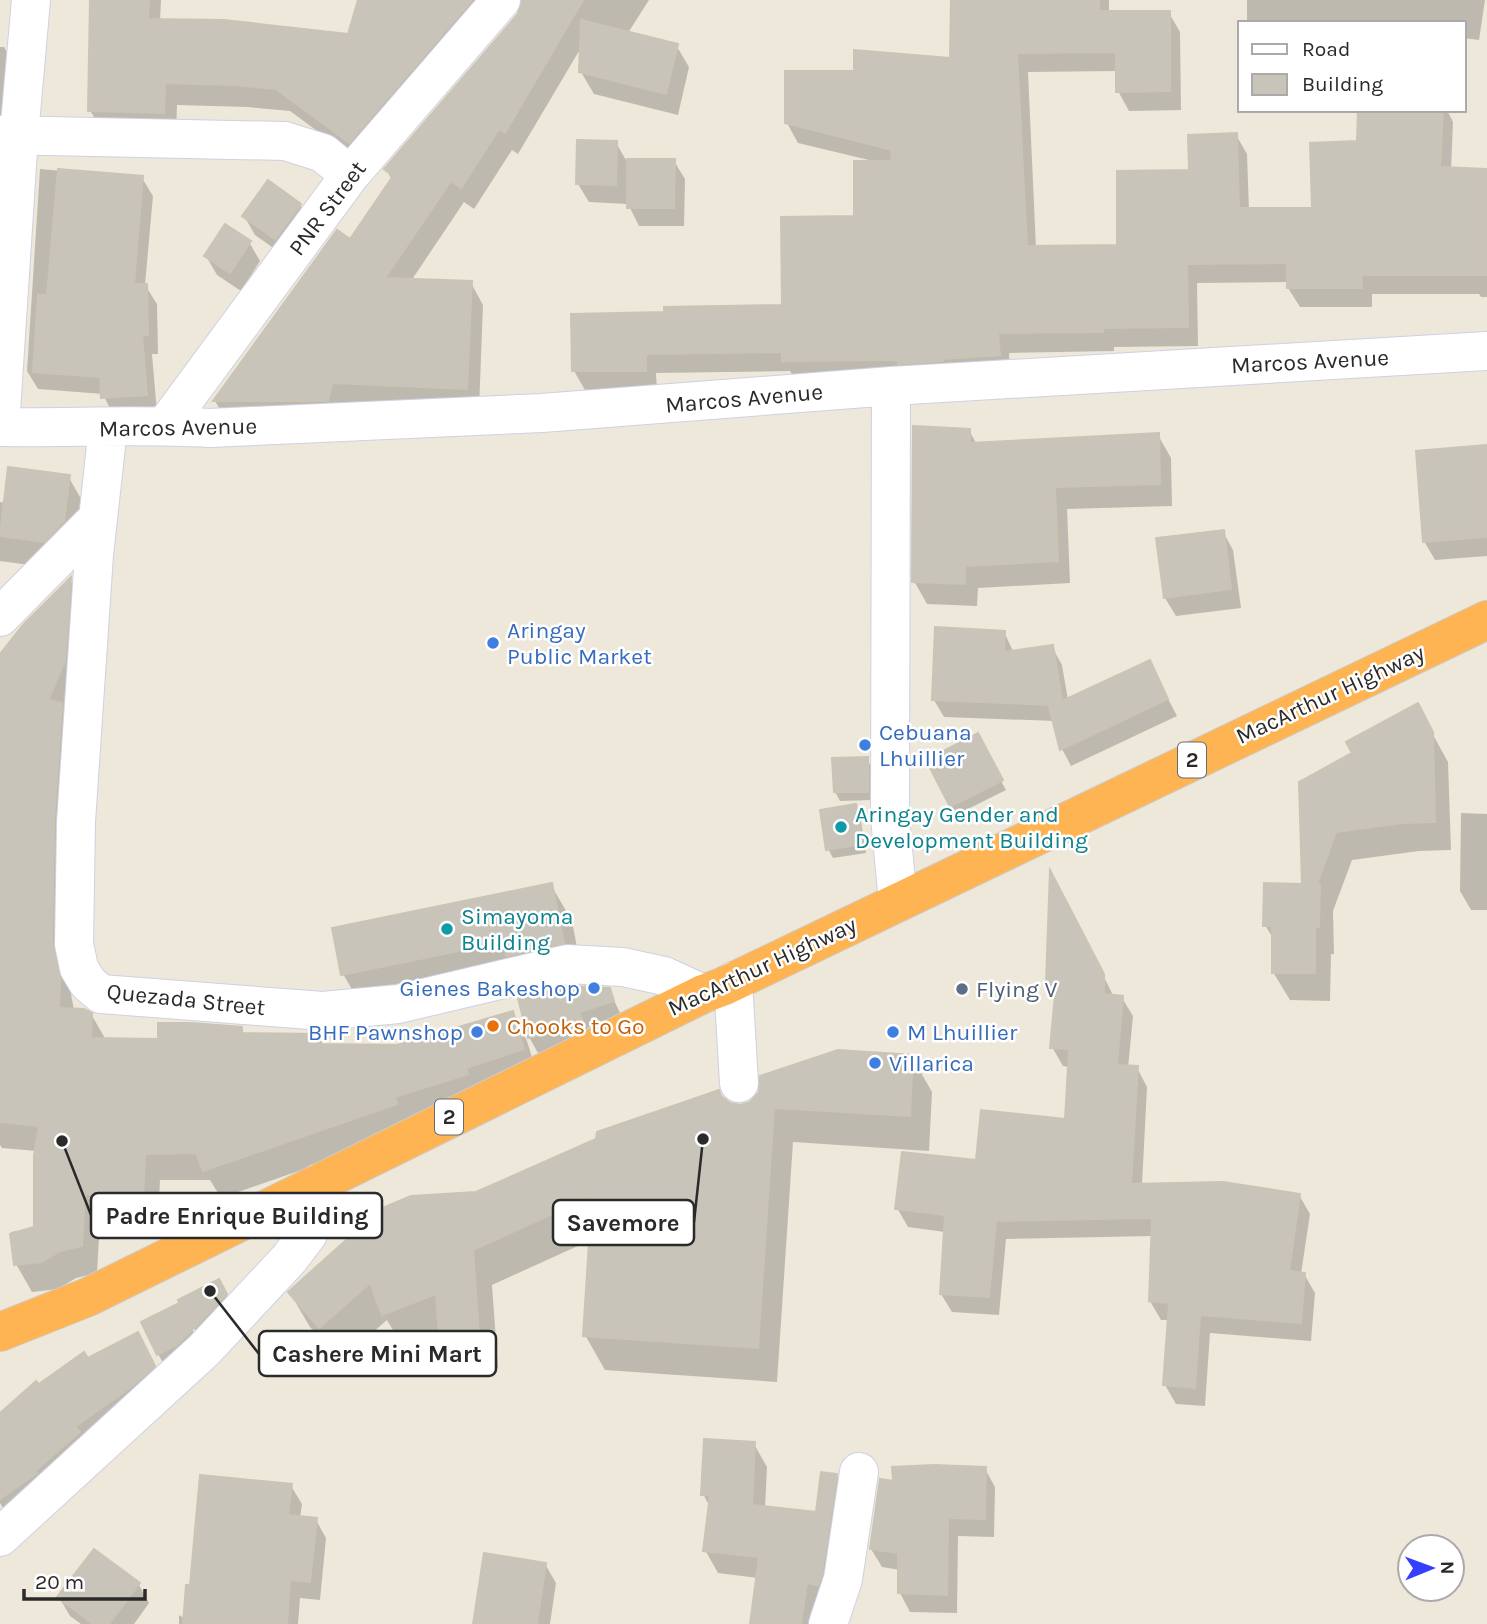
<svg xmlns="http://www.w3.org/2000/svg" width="1487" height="1624" font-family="Karla,sans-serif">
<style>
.shadow{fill:#0003}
.building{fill:#c9c4ba;stroke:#c9c4b4;stroke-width:2}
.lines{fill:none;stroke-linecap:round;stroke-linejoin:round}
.minor-casing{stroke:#cfd0e4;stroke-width:40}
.highway-casing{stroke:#ccc;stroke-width:40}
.minor{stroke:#fff;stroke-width:38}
.highway{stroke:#ffb453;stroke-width:38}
.shop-dot{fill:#3f7fe0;stroke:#fff;stroke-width:2.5}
.culture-dot{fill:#0f9aa8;stroke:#fff;stroke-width:2.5}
.service-dot{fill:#5c6f8a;stroke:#fff;stroke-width:2.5}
.food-dot{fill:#e8710a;stroke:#fff;stroke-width:2.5}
.labels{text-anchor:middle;stroke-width:5;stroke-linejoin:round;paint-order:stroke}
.shield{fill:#fff;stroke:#6a6a6a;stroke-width:2}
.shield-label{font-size:21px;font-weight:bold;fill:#2a2a2a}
.street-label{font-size:23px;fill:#2a2a2a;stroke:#fff}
.shop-label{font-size:23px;fill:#366cbe;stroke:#fff;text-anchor:start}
.culture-label{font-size:23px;fill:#0d838f;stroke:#fff;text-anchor:start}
.service-label{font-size:23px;fill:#4e5e75;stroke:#fff;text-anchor:start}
.food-label{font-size:23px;fill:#c56008;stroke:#fff;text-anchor:start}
.leader{fill:none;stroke:#2a2a2a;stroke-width:2.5}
.callout-dot{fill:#2a2a2a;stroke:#fff;stroke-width:2.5}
.callout{fill:#fff;stroke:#2a2a2a;stroke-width:2.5}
.callout-label{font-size:24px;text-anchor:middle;font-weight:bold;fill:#2a2a2a}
</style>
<rect width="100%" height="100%" fill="#ede8da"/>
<!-- shadow -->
<path class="shadow" d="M90,0H161L160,21L349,36L360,0H649L628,33L676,45L689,67L678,115L594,94L581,72L582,46L518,154L512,150L474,209L464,202L411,281L471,283L483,305L479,410L228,423L215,401L337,232L350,241L392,180L386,169L519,15L525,3L518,0L362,164L290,111L247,107L177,105L176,134L103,133L90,110Z
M953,0H1109V13H1169L1180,32L1181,110L1129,111L1118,91V71L1028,72L1036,248L1119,246L1191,172L1236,135L1247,154L1249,210H1314L1359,143L1360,110H1447L1453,122L1451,170L1487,171V297H1481L1479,294H1372V307H1300L1288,288V282L1197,283L1198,346L1114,347V351L1009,353L1010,375L795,380L790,371L656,373L657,390H585L574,371L666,314L784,307L856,217L873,161L798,143L787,123L856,72L952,60Z
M1247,0H1485L1479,40L1464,38V23H1247Z
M0,47H4L15,66L0,127Z
M616,143L626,160L674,161L685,179L684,226H639L628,204L589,202L578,184Z
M40,169L142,178L153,196L145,285L157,304L158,354H152L157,413L114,417L103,394L38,389L27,371Z
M268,183L300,205L311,224L286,257L255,235L244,216Z
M249,242L260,261L241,291L217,275L206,256Z
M969,430L977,445L1158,435L1171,458L1172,506L1067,509L1070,583L978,588L977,606L927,604L914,581Z
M1487,447V556L1435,560L1424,541Z
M68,476L84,504L59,569L0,561V502L5,503Z
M1223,532L1233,550L1241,608L1176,616L1165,598Z
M70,580L85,606L67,973L74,1010L91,1014L106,1040L159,1041L241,1028L245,1035L318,1036L324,1046L397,1047L512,1013L527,1041L538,1077L411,1132L221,1198L210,1180H160L158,1223L100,1221L97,1273L76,1278L58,1289L32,1292L16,1264L11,1232L36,1227L37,1151L2,1148L0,1145V654Z
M1004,632L1014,653L1052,647L1062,665L1068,700L1149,662L1177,716L1071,766L1062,749L1055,721L944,717L934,700Z
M1417,706L1448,762L1451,850L1419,851L1352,860L1333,911L1334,954H1331L1330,1001L1290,1000L1273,972L1274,940L1265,925L1304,886L1354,754Z
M977,736L1006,790L956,815L928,761Z
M867,759L872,768V800L840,801L835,792Z
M855,806L860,815L866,853L833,858L828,849Z
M1461,813L1487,814V910H1471L1460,891Z
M551,885L572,921L583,979L364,1010L343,974Z
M1060,891L1114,997L1122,998L1133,1016L1128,1068H1137L1147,1087L1142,1185L1299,1195L1310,1214L1301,1274H1304L1315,1293L1311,1341L1210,1333L1205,1406L1176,1404L1165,1385L1170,1320H1161L1150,1301L1153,1236L1006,1239L999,1315L952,1312L941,1294L945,1232L908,1227L897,1208L977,1162L1066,1121L1069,1067L1063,1066L1052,1047L1057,998L1048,983Z
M609,990L622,1017L587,1028L590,1039L538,1053L529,1037Z
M912,1057L932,1092L929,1151L793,1142L777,1382L605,1370L585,1335L591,1240L492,1285L498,1368L461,1371L440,1335L404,1349L387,1320L340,1361L310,1327L290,1293L476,1194L722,1098L729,1104L740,1107Z
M219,1281L229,1300L205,1346L193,1326L191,1327L202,1350L169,1373L158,1354L190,1320Z
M87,1360L153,1362L169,1394L15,1527L0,1503V1415L38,1386Z
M754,1444L767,1467L765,1508L818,1514L836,1475L849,1498L816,1624H752L758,1578L718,1573L705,1550L710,1507L703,1494Z
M985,1469L995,1487L994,1537L958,1536L957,1613L910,1612L900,1593V1570L882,1567L871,1549L895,1483Z
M291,1486L302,1504L300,1518L316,1520L326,1538L320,1600L300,1598L298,1624H179V1615L185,1619L191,1587Z
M545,1564L556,1583L550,1624H475Z
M139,1585L149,1603L134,1624H81L70,1616L59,1597Z"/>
<!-- building -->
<path class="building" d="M90,0H149L148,19L224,20L348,34L358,0H472L349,143L276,89L234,85L165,83L164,113L88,111Z
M522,0H583L505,133L499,129L461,188L451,181L385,278L472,281L467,389L332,383L328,401H213L337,230L350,239L393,176L384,169L518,14Z
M951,0H1099V11H1170V91L1116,92V52L1017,53L1027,246L1117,245V171L1189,170L1188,135L1237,133L1239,208H1312L1310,143L1357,141L1358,110H1443L1440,167L1487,169V275H1361L1362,288H1287V263L1187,264L1188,327L1103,328V332L998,333L1000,355L943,359V361L898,364V360L782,361V352L646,354V371H572L571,314L664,312V307L782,305L781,217L854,216V161H891L892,150L785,123V71H854V50L950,58Z
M581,20L678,44L666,94L579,72Z
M577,140L617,141L616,185L576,184Z
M627,159H675L674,208H627Z
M58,169L143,176L134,284H147L148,335H142L147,395L101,398L100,377L33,372L38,295H47Z
M268,180L301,204L275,239L242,216Z
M225,224L251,241L230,273L204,256Z
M913,426L970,429V443L1159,433L1160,484L1055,487L1058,561L965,566V584L912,582Z
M1487,445V537L1423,542L1416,451Z
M8,467L70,475L64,521L44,542L0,536Z
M1224,530L1231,589L1164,598L1156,538Z
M71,577L65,661L48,700L62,703L54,821L52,944L60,978L59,1008L84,1009L92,1013L91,1038L158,1039V1023H191L242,1027V1033L319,1034V1044L397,1045L513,1011L524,1049L466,1068L468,1074L395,1097L397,1104L203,1171L196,1153L145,1154L143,1196L85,1194L82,1246L60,1251L42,1262L14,1265L10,1234L34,1227V1156L39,1126L0,1122V654L23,625Z
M935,627L1005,631L1004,652L1053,645L1062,701L1150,660L1168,699L1060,750L1049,707L1054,705L932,700Z
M1418,703L1433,732L1435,822L1402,823L1336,832L1317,884H1320L1319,927L1315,926V973H1272V926H1263L1264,883L1302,884L1299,782L1352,753L1346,742Z
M978,733L1003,780L950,807L926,760Z
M868,757V792H834L832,758Z
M856,804L863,844L826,850L820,810Z
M1050,870L1104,974V994L1123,996L1117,1065L1138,1066L1131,1184L1223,1182L1300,1194L1289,1271L1305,1273L1301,1323L1200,1315L1195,1388L1163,1385L1169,1303L1149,1301L1152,1218L996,1221L989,1297L940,1294L945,1215L895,1209L902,1152L976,1160L981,1110L1065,1119L1069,1049L1050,1048L1056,984L1046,983Z
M552,883L564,943L506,956L503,942L341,975L332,928Z
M569,986L610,988L614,1001L580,1012L583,1023L528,1038L518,998Z
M838,1050L913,1055L910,1116L774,1108L758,1348L583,1336L592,1196L473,1250L479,1334L439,1336L436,1294L382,1315L370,1283L319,1328L288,1292L354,1233L349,1222L411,1196L476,1192L596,1139L597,1132L719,1090L721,1096L730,1103L740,1105L750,1102L759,1092L760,1076Z
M219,1279L227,1294L193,1329L178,1300Z
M179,1303L192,1330L177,1345L157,1355L141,1322Z
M138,1332L155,1366L131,1387L75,1427L80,1432L35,1471L37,1473L0,1499V1413L36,1381L39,1384L84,1352L88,1358Z
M704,1439L755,1442L752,1505L816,1512L821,1472L837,1474L822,1574L818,1585L807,1583L801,1624H750L759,1557L703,1551L710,1495H701Z
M934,1465L986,1467L985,1519L948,1518L947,1595L898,1593V1553L870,1549L880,1479L893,1481L892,1467Z
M200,1475L292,1484L288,1515L317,1518L310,1582L290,1580L287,1624H183L186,1585H190Z
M94,1549L140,1583L109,1624H93L57,1597Z
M484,1553L546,1563L537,1624H473Z"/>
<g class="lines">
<defs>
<path id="minor" d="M0,135L285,141L323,153L350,175
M891,386L890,817L898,902
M165,426L350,175L501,0
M0,427C70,428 140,424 209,428L542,413L891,386L1487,351
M0,427L19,135L31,0
M108,428L94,555L76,822L74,944L79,968L88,983L101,994L323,1011L398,1004L567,964L623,967L664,976L703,994
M0,617L98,518
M733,981L739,1083
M0,1537L204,1350L289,1259L308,1234L319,1183
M828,1624L843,1579L859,1472"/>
<path id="highway" d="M0,1332L88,1297L703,994L722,987L1487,620"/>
</defs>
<!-- minor casing -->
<use href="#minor" class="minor-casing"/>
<!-- highway casing -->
<use href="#highway" class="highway-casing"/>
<!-- minor -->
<use href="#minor" class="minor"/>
<!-- highway -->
<use href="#highway" class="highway"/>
</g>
<!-- markers -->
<g class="shop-dot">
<circle cx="493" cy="643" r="7"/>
<circle cx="865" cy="745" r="7"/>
<circle cx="594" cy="988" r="7"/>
<circle cx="477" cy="1032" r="7"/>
<circle cx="893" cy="1032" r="7"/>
<circle cx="875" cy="1063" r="7"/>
</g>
<g class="culture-dot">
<circle cx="841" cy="827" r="7"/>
<circle cx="447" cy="929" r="7"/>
</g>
<circle class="service-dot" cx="962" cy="989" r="7"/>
<circle class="food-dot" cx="493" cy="1026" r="7"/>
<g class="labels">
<!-- shield labels -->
<g class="shield">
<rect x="1178" y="742.5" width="28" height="35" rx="5"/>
<rect x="435" y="1099.5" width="28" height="35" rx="5"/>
</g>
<g class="shield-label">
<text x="1192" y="767">2</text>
<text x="449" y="1124">2</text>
</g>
<!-- street labels -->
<g class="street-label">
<text transform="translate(327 208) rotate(-53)" y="8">PNR Street</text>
<text transform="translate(1310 361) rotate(-3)" y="8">Marcos Avenue</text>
<text transform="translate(744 398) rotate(-5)" y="8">Marcos Avenue</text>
<text transform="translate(178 427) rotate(-1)" y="8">Marcos Avenue</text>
<text transform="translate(1330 694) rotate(-25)" y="8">MacArthur Highway</text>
<text transform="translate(762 966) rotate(-25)" y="8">MacArthur Highway</text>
<text transform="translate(186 999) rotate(6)" y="8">Quezada Street</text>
</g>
<!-- shop labels -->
<g class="shop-label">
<text x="507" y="638">Aringay<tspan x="507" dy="26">Public Market</tspan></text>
<text x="879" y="740">Cebuana<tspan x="879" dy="26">Lhuillier</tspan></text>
<text x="580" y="996" text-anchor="end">Gienes Bakeshop</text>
<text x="463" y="1040" text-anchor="end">BHF Pawnshop</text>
<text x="907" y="1040">M Lhuillier</text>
<text x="889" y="1071">Villarica</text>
</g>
<!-- culture labels -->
<g class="culture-label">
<text x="855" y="822">Aringay Gender and<tspan x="855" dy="26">Development Building</tspan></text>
<text x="461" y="924">Simayoma<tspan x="461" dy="26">Building</tspan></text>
</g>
<!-- service labels -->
<g class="service-label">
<text x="976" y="997">Flying V</text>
</g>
<!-- food labels -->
<g class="food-label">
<text x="507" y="1034">Chooks to Go</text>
</g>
</g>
<!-- callouts -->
<path class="leader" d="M62 1141L91 1215M703 1139L694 1222M210 1291L259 1354"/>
<g class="callout-dot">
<circle cx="62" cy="1141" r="7"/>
<circle cx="703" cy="1139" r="7"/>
<circle cx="210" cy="1291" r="7"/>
</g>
<g class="callout">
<rect x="91" y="1193" width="291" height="45" rx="7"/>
<rect x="553" y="1200" width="141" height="45" rx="7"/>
<rect x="259" y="1331" width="237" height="45" rx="7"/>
</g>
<g class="callout-label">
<text x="237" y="1224">Padre Enrique Building</text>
<text x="623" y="1231">Savemore</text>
<text x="377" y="1362">Cashere Mini Mart</text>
</g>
<!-- legend -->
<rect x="1238" y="21" width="228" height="91" fill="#ffffff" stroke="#aaaaaa" stroke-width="2"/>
<rect x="1252" y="44" width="35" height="10" fill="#ffffff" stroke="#aaaaaa" stroke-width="2"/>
<text x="1302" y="56" font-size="21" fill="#2a2a2a">Road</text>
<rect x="1252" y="74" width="35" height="21" fill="#c9c4ba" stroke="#aaaaaa" stroke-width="2"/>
<text x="1302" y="91" font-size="21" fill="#2a2a2a">Building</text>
<!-- north arrow -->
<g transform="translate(1431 1568) rotate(89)"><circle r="33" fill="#ffffff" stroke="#aaaaaa" stroke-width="2"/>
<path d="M0-5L12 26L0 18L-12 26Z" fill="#3540ff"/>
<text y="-10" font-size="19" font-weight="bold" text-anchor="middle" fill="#2a2a2a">N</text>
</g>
<!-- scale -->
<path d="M24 1589v10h121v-10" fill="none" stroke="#2a2a2a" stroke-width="3.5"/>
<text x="35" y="1589" font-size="21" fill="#2a2a2a" stroke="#ffffff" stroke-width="5" paint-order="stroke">20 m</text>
</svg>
